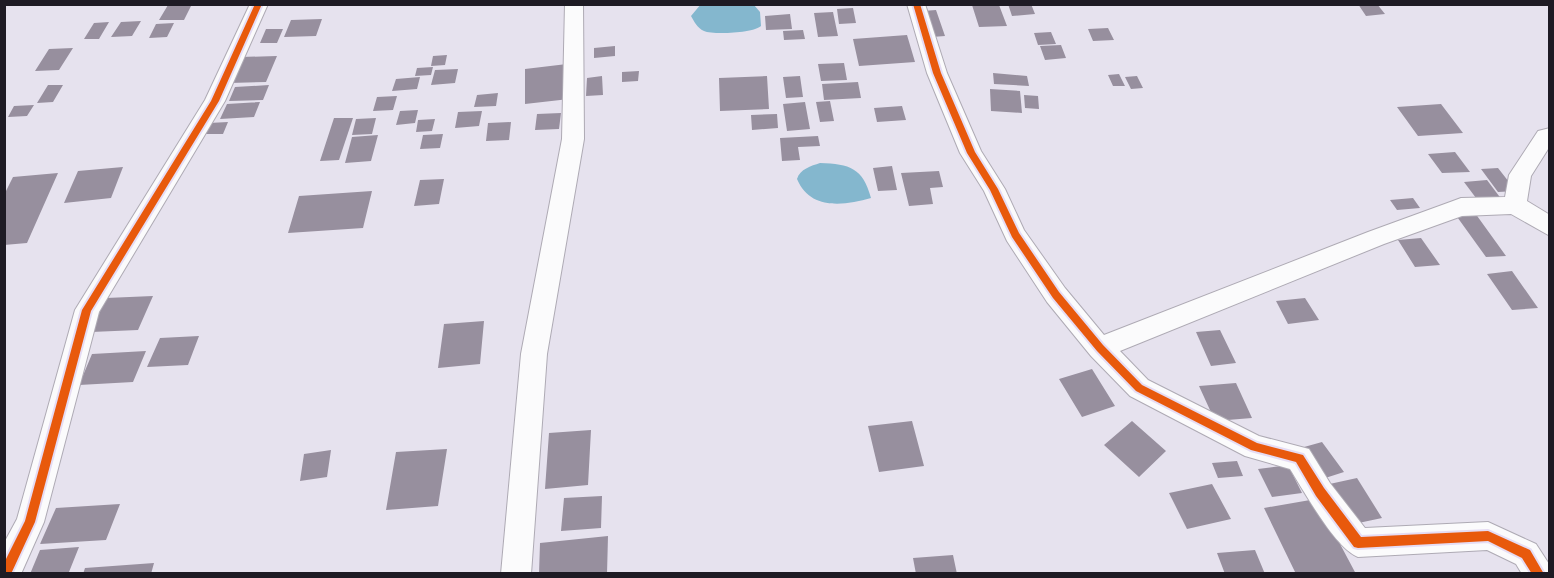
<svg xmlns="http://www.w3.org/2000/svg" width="1554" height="578" font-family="Manrope,sans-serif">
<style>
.water{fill:#84b7ce}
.building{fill:#978f9e}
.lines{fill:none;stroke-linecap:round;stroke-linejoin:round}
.minor-casing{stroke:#aeaab4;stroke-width:2}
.minor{fill:#fbfbfc;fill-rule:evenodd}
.cycleway-casing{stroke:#e5dcf4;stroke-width:4}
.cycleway{fill:#e8590c;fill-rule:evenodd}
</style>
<rect width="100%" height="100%" fill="#e6e2ee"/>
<!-- water -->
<path class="water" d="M701,4L754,5L760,12L761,26C754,33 713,35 704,31C697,28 694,21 691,16Z
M820,163C850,164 863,168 871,198C843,206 810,210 797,179C800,169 811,166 820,163Z"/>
<!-- building -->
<path class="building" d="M192,4L184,20H159L168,5Z
M1008,4H1031L1035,14L1012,16Z
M1358,4H1377L1385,14L1366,16Z
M972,5H999L1007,26L979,27Z
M853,8L856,23L839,24L837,9Z
M936,10L945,36L932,37L923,11Z
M833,12L838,36L818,37L814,13Z
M790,14L792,29L766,30L765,16Z
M322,19L316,36L284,37L291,20Z
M141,21L132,36L111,37L121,22Z
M109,22L99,39H84L94,23Z
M174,23L167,37L149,38L156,24Z
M1108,28L1114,40L1093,41L1088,29Z
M266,29H283L277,43H260Z
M803,30L805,39L784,40L783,31Z
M1051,32L1056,44L1038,45L1034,33Z
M907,35L915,62L859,66L853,39Z
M1061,45L1066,58L1045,60L1040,46Z
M615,46V56L594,58V48Z
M73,48L59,70L35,71L49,49Z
M447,55L445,65L431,66L433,56Z
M277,56L266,82L229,83L241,57Z
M844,63L847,80L821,81L818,64Z
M567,64L569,99L525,104V69Z
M433,67L431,75L415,76L417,68Z
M458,69L455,83L431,85L435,70Z
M639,71L638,81L622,82V72Z
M993,73L1027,76L1029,86L994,84Z
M1119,74L1125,86H1113L1108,75Z
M602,76L603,95L586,96L587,78Z
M767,76L769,109L720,111L719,78Z
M800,76L803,97L786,98L783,77Z
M1137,76L1143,88L1131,89L1125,77Z
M420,77L417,89L392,91L396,79Z
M858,82L861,98L824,100L822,84Z
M48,85H63L53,102L37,103Z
M269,85L263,100L229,101L235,87Z
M990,89L1020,91L1022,113L991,111Z
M498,93L496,106L474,107L477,95Z
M1024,95L1038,96L1039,109L1025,108Z
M397,96L393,110L373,111L377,97Z
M830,101L834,121L820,122L816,102Z
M260,102L254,117L220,119L227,104Z
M805,102L810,129L787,131L783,104Z
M1441,104L1463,133L1418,136L1397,107Z
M34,105L27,116L8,117L14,106Z
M902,106L906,120L877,122L874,108Z
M418,110L415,123L396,125L400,111Z
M482,111L479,126L455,128L458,112Z
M561,113L559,129L535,130L537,114Z
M777,114L778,128L752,130L751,115Z
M334,118H353L339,160L320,161Z
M376,118L372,134L352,135L356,119Z
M435,119L432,131L416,132L418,120Z
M228,122L223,134H204L209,123Z
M511,122L509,140L486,141L488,123Z
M443,134L440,148L420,149L423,135Z
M378,135L371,161L345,163L352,137Z
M818,136L820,146L798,147L800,160L782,161L780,138Z
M1455,152L1470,172L1442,173L1428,154Z
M892,166L897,190L878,191L873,168Z
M123,167L111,198L64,203L78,171Z
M1498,168L1516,191L1498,192L1481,169Z
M939,171L943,187L930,188L933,204L909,206L901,173Z
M58,173L27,243L4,245V195L13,177Z
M444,179L439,204L414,206L420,180Z
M1487,180L1502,200L1479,202L1464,182Z
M372,191L363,228L288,233L299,196Z
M1413,198L1420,208L1397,210L1390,200Z
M1475,213L1506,256L1486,257L1455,214Z
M1421,238L1440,265L1415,267L1398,240Z
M1512,271L1538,308L1512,310L1487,274Z
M153,296L138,330L91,332L106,298Z
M1305,298L1319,320L1288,324L1276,301Z
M484,321L480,364L438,368L444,324Z
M1220,330L1236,363L1211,366L1196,332Z
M199,336L188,365L147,367L160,338Z
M146,351L133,382L79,385L92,354Z
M1092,369L1115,406L1082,417L1059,379Z
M1236,383L1252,418L1215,421L1199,386Z
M912,421L924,466L879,472L868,426Z
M1132,421L1166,451L1139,477L1104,445Z
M591,430L588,485L545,489L549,433Z
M1322,442L1344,472L1319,480L1297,449Z
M447,449L438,506L386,510L396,452Z
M331,450L327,477L300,481L304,454Z
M1237,461L1243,476L1218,478L1212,463Z
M1288,465L1302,493L1272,497L1258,469Z
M1357,478L1382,518L1349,525L1325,485Z
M1212,484L1231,519L1187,529L1169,493Z
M602,496L601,528L561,531L564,498Z
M1316,499L1356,574H1296L1264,508Z
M120,504L106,540L40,544L56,508Z
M608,536L607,574H539L540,543Z
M79,547L69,572L30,574L40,550Z
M1255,550L1265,574H1225L1217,553Z
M953,555L957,574H916L913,558Z
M154,563L151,574H83L85,568Z"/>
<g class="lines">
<defs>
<path id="minor" d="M250,4H268L225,101L99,312L44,522L21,574H4V543L17,519L75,310L205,100Z
M565,4H583L584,139L547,354L531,574H501L521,354L562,139Z
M907,4H925L947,73L981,151L1005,189L1024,230L1065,288L1104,335L1368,232L1453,201L1461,198L1505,197L1509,175L1538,131L1550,128V146L1531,176L1527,201L1550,215V236L1511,214L1462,216L1384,244L1120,351L1148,380L1259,436L1309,449L1330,483L1365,528L1488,522L1536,544L1549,564L1550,574H1522L1516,564L1487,550L1358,557C1335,548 1304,491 1290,469L1245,456L1130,396L1091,356L1047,302L1007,241L984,191L960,153L927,73Z"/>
</defs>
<!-- minor casing -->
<use href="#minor" class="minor-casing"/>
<!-- minor -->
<use href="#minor" class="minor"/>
<defs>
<path id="cycleway" d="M255,4H262L219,101L91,311L35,522L11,574H4V563L25,521L82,310L211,101Z
M913,4H920L941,73L975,152L998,189L1019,233L1059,292L1103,345L1142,385L1257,443L1303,455L1324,488L1361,537L1488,531L1530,550L1544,574H1532L1522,558L1488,541L1358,548L1354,547L1316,496L1296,462L1251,450L1136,391L1097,351L1053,298L1012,237L990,190L967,153L933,73Z"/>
</defs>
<!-- cycleway casing -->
<use href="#cycleway" class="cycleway-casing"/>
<!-- cycleway -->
<use href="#cycleway" class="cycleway"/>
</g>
<!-- border -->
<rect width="1554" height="578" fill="none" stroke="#1e1b24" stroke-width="12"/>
</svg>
